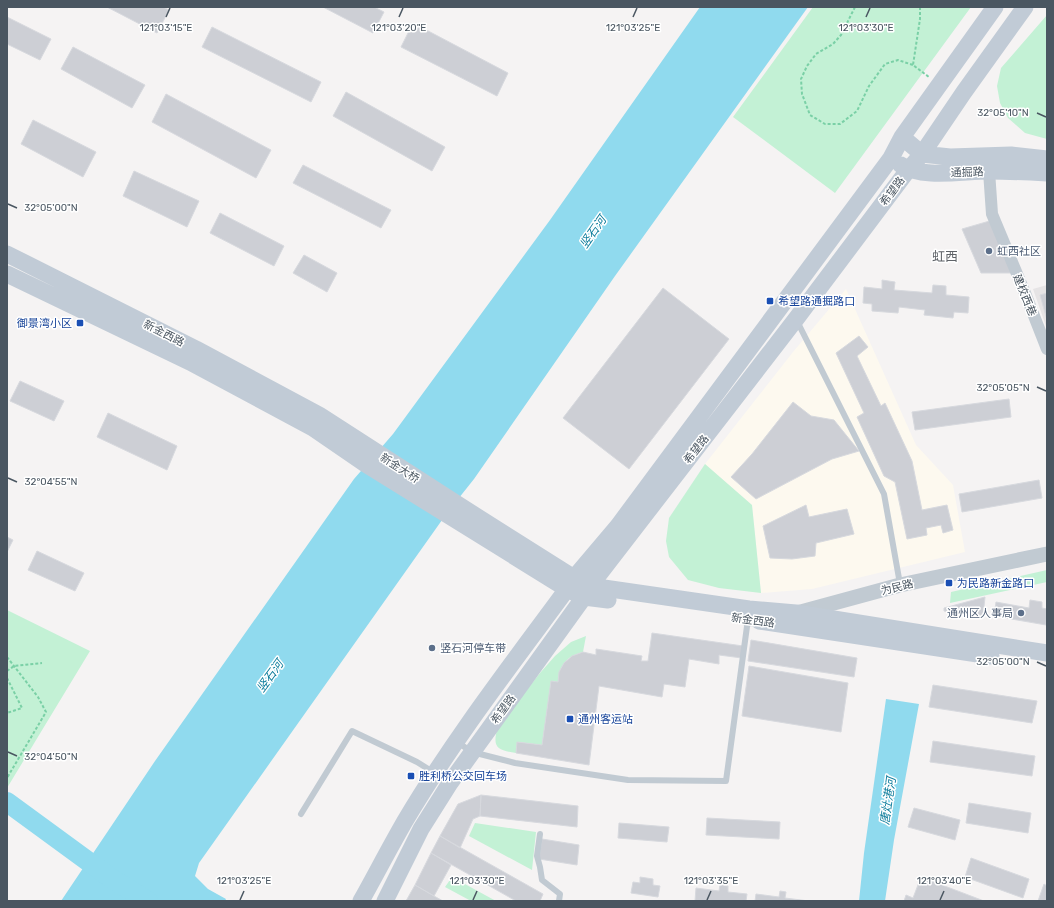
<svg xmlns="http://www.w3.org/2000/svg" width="1054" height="908" font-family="Rubik,'Noto Sans SC',sans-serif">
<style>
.commercial{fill:#fdf9ef}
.education{fill:#e6e4e5}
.green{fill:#c3f1d5}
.water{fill:#90daee}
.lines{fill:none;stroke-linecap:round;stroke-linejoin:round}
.river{stroke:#90daee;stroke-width:20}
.building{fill:#cdcfd5;stroke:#d7d9de}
.path{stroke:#7ad0a6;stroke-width:2;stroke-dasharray:3 2;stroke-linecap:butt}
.service{stroke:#c1cad2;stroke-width:6}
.minor{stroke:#c1cad2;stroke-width:12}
.tertiary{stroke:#c1cad2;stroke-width:15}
.secondary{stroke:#c1cbd6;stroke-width:17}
.ticks{fill:none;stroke:#4a5661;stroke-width:1.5}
.service-dot{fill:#5c6f8a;stroke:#fff;stroke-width:1.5}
.transit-dot{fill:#1a4fb4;stroke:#fff;stroke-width:1.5}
.labels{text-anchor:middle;stroke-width:3;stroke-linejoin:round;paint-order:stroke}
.street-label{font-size:11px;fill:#4a5661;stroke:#fff}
.service-label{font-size:11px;fill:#4e5e75;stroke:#fff;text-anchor:start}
.transit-label{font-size:11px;fill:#164399;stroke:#fff;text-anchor:start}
.water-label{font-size:12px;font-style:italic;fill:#0c7c9b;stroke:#fff}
.quarter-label{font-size:13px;fill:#5f6368;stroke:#fff}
.ticks-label{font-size:10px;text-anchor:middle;fill:#4a5661;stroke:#fff;stroke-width:3;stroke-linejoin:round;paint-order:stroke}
</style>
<rect width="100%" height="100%" fill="#f5f3f3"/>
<!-- commercial -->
<path class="commercial" d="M846,289L916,445L953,485L965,552L812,589L761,593L752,505L705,464L793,352Z"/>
<!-- education -->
<path class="education" d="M1047,285V329L1033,289Z"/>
<!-- green -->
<path class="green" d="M813,7H971L835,193L733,117Z
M1047,15V139L1025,133L1008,118L1000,103L997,86L1001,68Z
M705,464L752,505L761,593L719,588L688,580L669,557L666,541L669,518Z
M1047,570V582L950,603L951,592Z
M7,610L90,651L7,788Z
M586,636L583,652C563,658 564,663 558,682H551L542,745L518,742L516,753C496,750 492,747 498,726L540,673L555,656L571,642Z
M475,823L536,832L532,870L469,836Z
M452,877L496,901H471L445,887Z"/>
<!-- water -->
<path class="water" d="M700,7H808L615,276L474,479L447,513L199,863L195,876L208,889L226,899L225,901H61L155,761L354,479L393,434L550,220Z
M886,699L919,704L894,840L885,901H859L864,853Z"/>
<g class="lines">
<!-- river -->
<path class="river" d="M7,802L115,881L148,901"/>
</g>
<!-- building -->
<path class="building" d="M107,7H163L169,10L157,33Z
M323,7H374L384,12L373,33Z
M7,17L51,39L40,60L7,44Z
M413,23L508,73L497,96L401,47Z
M212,27L321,82L311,102L202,47Z
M73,47L145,85L132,108L61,69Z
M346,92L445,147L432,171L333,116Z
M166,94L271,150L256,178L152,122Z
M33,120L96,152L83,177L21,144Z
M303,165L391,210L381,228L293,183Z
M134,171L199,201L187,227L123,196Z
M220,213L284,246L274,266L210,233Z
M993,220L1015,273H981L962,229Z
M304,255L337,273L327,292L293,273Z
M882,280L895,282L894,290L932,293L933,285L946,286V295L969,297L968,313L954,312L953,318L924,315L925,310L899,307L898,313L872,311V304L863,303L864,287L882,289Z
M663,288L729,339L629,469L563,418Z
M1047,293V320L1040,295Z
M859,336L868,347L857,356L881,406L885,403L912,461L922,510L947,505L953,530L943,533L941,525L926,528L927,535L907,539L895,482L884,476L857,417L864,413L836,353Z
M20,381L64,401L54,421L10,401Z
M1009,399L1011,417L915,430L912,412Z
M793,402L811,416L834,420L859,451L832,459L756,499L731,477L752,454Z
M108,413L177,446L167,470L97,437Z
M1039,480L1042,498L962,512L959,494Z
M806,505L809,517L847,509L854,534L816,543L815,556L792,559L770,558L763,526Z
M7,537L13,540L7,552Z
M37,551L84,573L75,591L28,570Z
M985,597L983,616L944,611V608Z
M1030,600L1042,602V608L1047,609L1046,625L994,616L996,602L1029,608Z
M652,633L743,646L742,658L719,655V664L689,659L685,687L664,684L662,697L599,686L589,765L516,753L517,742L542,745L551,681L558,682L559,672L564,663L572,656L583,652L596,655V649L642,656L641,661H648Z
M751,640L857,658L854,677L748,661Z
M749,666L848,683L841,732L742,716Z
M933,685L1037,701L1032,723L929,707Z
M933,741L1035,756L1032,776L930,762Z
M481,795L578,806L577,827L480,816Z
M481,795L480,816L473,819L460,848L440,836L458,804Z
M969,803L1031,813L1028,833L966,823Z
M914,808L960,820L955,840L908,827Z
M707,818L780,822L779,839L706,835Z
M619,823L669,827L667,842L618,838Z
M440,836L543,894L540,901H516L431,853Z
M542,839L579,845L577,865L539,859Z
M431,853L451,865L434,896L415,885Z
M971,858L1029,879L1023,898L965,877Z
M640,877L653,879V885L660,886L658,897L631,893L633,882L640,883Z
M921,877L984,901H904L906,895L913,898Z
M1044,884L1047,886V901H1038Z
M415,885L434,896L443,901H406Z
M720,885L728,886V892L747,894L746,901H695L696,888L719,891Z
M780,891L786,892L785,898L809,901H755L756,894L779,897Z"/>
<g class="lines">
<!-- path -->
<path class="path" d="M855,7L841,35L833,44L816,54L807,66L801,79L802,94L810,115L825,124H840L857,111L869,86L885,64L898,60L913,65
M920,7V19L913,65L929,77
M7,657L38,697L46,712L7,778
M7,671L14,666L42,663
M7,678L22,708L7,713"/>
<!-- service -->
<path class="service" d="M797,321L884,494L900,584
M457,742L472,752L515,763L628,780L726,781L748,619
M301,814L352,731L417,762L433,772
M540,834L537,856L540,867L542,880L560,894L559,901"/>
<!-- minor -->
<path class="minor" d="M989,171L992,214L1025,293L1047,349"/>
<!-- tertiary -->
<path class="tertiary" d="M797,613L900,585L1047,554
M748,619L771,616"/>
<!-- secondary -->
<path class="secondary" d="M902,137L922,154L950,157L1011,155L1047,159
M901,165C922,179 963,171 989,171C1008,171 1028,172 1047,173
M7,254L196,349L319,415L457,504L574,578L590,586L749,609L796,613L1047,653
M7,274L190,362L313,428L364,463L567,589L584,597L608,600
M574,578L618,526L891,158L902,137L995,7
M590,586L796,319L908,170L922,154L964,92L1025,7
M759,621L991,656
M361,901C376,874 390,847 405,821C453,740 511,665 567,589
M385,901L421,829L450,783L584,597"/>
</g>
<!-- ticks -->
<path class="ticks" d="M166,17L170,8M399,17L403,8M633,17L637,8M866,17L870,8M1037,113L1046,117M8,204L17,208M1037,387L1046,391M8,478L17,482M1037,662L1046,666M8,752L17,756M240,900L244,891M473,900L477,891M707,900L711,891M940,900L944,891"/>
<!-- markers -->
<g class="service-dot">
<circle cx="989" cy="251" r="4"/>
<circle cx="1021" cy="613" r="4"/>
<circle cx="432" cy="648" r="4"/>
</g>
<g class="transit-dot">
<rect x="766" y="297" width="8" height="8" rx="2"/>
<rect x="76" y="319" width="8" height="8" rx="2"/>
<rect x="945" y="579" width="8" height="8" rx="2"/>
<rect x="566" y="715" width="8" height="8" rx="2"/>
<rect x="407" y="772" width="8" height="8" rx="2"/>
</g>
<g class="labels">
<!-- street labels -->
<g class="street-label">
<text transform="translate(967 172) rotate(-2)" y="4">通掘路</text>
<text transform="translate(892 191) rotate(-53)" y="4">希望路</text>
<text transform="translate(1025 295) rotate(68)" y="4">建校西巷</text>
<text transform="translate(164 333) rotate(27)" y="4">新金西路</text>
<text transform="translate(696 449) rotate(-52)" y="4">希望路</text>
<text transform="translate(400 468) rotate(33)" y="4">新金大桥</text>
<text transform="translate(897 587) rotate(-14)" y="4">为民路</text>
<text transform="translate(753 620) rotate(8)" y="4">新金西路</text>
<text transform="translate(503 709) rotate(-54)" y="4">希望路</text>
</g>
<!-- service labels -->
<g class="service-label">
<text x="997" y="255">虹西社区</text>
<text x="1013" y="617" text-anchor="end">通州区人事局</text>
<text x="440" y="652">竖石河停车带</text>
</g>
<!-- transit labels -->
<g class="transit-label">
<text x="778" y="305">希望路通掘路口</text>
<text x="72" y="327" text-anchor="end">御景湾小区</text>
<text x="957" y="587">为民路新金路口</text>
<text x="578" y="723">通州客运站</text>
<text x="419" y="780">胜利桥公交回车场</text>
</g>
<!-- water labels -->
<g class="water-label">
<text transform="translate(593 232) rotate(-55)" y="4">竖石河</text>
<text transform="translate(270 676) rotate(-54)" y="4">竖石河</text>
<text transform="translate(888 801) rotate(-82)" y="4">唐灶港河</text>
</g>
<!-- quarter labels -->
<g class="quarter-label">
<text x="945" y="261">虹西</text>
</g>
</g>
<g class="ticks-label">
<text x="166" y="31">121°03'15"E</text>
<text x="399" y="31">121°03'20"E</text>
<text x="633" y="31">121°03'25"E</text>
<text x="866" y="31">121°03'30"E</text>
<text x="1003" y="116">32°05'10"N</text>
<text x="51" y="211">32°05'00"N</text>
<text x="1003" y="391">32°05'05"N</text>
<text x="51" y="485">32°04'55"N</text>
<text x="1003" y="665">32°05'00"N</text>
<text x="51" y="760">32°04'50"N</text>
<text x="244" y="884">121°03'25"E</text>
<text x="477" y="884">121°03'30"E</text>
<text x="711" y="884">121°03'35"E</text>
<text x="944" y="884">121°03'40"E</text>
</g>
<!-- border -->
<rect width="1054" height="908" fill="none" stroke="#4a5661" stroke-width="16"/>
</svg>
